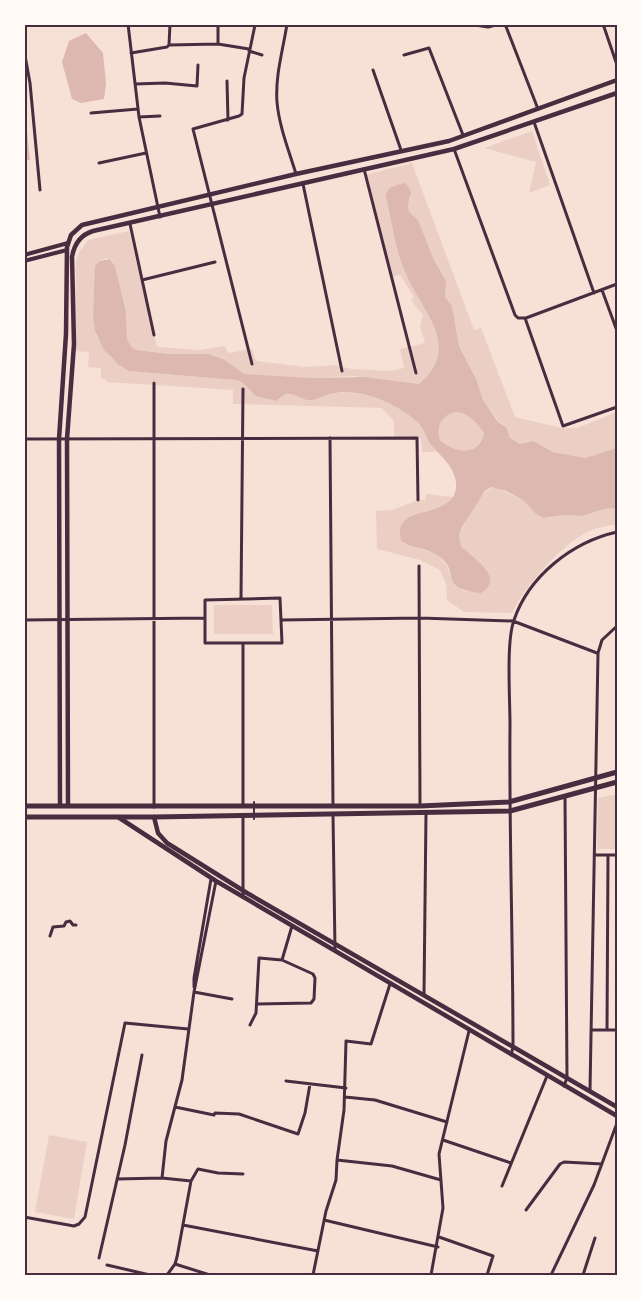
<svg xmlns="http://www.w3.org/2000/svg" width="641" height="1299" font-family="'Roboto Condensed',sans-serif">
<style>
.green{fill:#ebcfc5}
.water{fill:#dcb8b0;fill-rule:evenodd}
.lines{fill:none;stroke-linecap:round;stroke-linejoin:round}
.pedestrian{stroke:#4a2c40;stroke-width:2}
.minor{stroke:#4a2c40;stroke-width:3}
.tertiary{stroke:#4a2c40;stroke-width:4}
.secondary{stroke:#4a2c40;stroke-width:4.5}
.trunk{stroke:#4a2c40;stroke-width:5}
.neatline{fill:none;stroke:#4a2c40;stroke-width:2}
</style>
<rect width="100%" height="100%" fill="#f7e1d7"/>
<!-- green -->
<path class="green" d="M532,131L550,185L529,193L536,162L484,148Z
M412,163L474,330L481,328L515,417L562,428H577L617,412V448L585,458L553,452L530,441L520,444L510,438L508,429L499,422L483,400L477,381L459,346L452,306L445,297L446,281L434,260L418,220L409,212L408,205L411,196L386,191V197C392,222 395,250 406,274C422,312 463,345 419,384L353,376L313,378L244,374L225,360L196,354H168L137,350L132,348L127,339L126,312L115,266L112,260L107,258L100,261L95,272L93,317L96,335L110,357L129,371L236,380L243,383L257,396L276,400C280,398 284,394 288,394C298,393 304,403 314,400C321,399 328,394 336,393C362,388 403,406 420,425C428,434 429,444 438,452H422L421,438H394V421L382,408L233,404V390L106,382V379H101V368L88,367L89,352L75,351L76,261L80,251L88,240L129,231L157,347L200,350L225,346L228,353L252,349L256,361L305,367L335,365L352,369L390,371L404,368L400,349L425,343L420,326L423,315L411,300L414,297L400,275L391,277L365,175Z
M455,412C468,412 477,423 484,433C480,457 454,453 440,440C436,426 441,416 455,412Z
M495,487L523,500L540,517L547,518L565,515L582,516L604,509L617,508V524C607,526 594,528 585,533C560,547 524,587 512,613L464,612L447,600L446,584L440,570L420,560L377,549L376,511L392,510L418,500H425L426,494L454,497L448,504L421,513L399,534L403,543L437,554L447,566L455,586L464,591L483,592C501,572 472,558 461,546L459,536C463,524 482,488 495,487Z
M214,605H272L273,634H214Z
M617,794V849H597L598,798Z
M49,1135L87,1142L74,1219L35,1212Z"/>
<!-- water -->
<path class="water" d="M86,33L103,53L106,84L104,99L81,103L72,99L62,62L69,41Z
M24,102L30,160H24Z
M406,183L411,192L408,205L409,212L418,220L434,260L446,281L445,297L452,306L459,346L477,381L483,400L498,422L507,428L510,438L520,444L533,441L553,452L585,458L617,448V508L604,509L582,516L565,515L543,518L536,514L523,500L506,491L491,487L485,491L462,527L459,536L461,546C470,556 507,577 481,593C437,588 462,575 440,557C428,547 412,549 401,541C391,502 452,521 456,488C458,471 443,458 432,446C426,439 425,429 418,423C400,405 361,388 335,393C327,394 320,399 313,400C302,402 297,393 288,394C284,394 280,398 276,401L256,396L243,383L236,380L129,371L119,365L104,350L95,331L93,317L95,266L100,261L110,259L115,266L126,312L127,339L132,348L137,350L168,354H208L225,360L244,374L313,378L364,377L419,384C463,346 422,312 406,274C395,250 392,222 386,197C385,187 397,185 406,183ZM455,412C468,412 477,423 484,433C480,457 454,453 440,440C436,426 441,416 455,412Z"/>
<g class="lines">
<!-- pedestrian -->
<path class="pedestrian" d="M254,802V819"/>
<!-- minor -->
<path class="minor" d="M128,24L139,117L160,217
M287,24C283,50 275,76 277,102C279,126 289,151 296,174
M468,24L488,27L500,24
M505,24L538,109
M603,24L617,65
M218,44V24
M169,45L170,24
M24,50L30,83L40,190
M249,51L262,55
M131,53L167,47L169,45L218,44L249,49
M404,55L429,48L463,135
M373,70L401,150
M227,81L228,120
M135,84L165,83L197,86L198,65
M91,113L138,109
M139,117L160,116
M534,122L594,293
M454,149L515,315L518,318H525L563,426L617,407
M99,163L146,153
M364,169L416,373
M303,184L342,371
M130,224L154,335
M142,280L215,262
M602,290L617,331
M526,318L617,284
M252,364L193,129L239,116L242,114L244,78L255,25
M154,383V807
M330,438L333,806
M24,439L417,438L418,500
M419,566L420,806
M280,598L282,643H205V600Z
M241,599L243,389
M24,620L205,618
M281,620L420,618L513,621L597,653
M243,806V643
M333,814L335,950
M595,855H617
M243,896V816
M50,936L53,927L64,926L66,922L70,921L73,925H76
M282,960L292,926
M194,987V978L211,879
M194,992L232,999
M424,994L426,813
M250,1025L256,1013L259,958L282,960L313,974L315,978L314,999L311,1003L257,1004
M592,1030H617
M607,1030L608,855
M511,1055L513,1047C513,939 509,832 510,724C510,698 506,642 514,620C529,576 572,542 617,532
M286,1081L346,1088
M564,1086L567,1078L565,797
M590,1090L598,653L602,640L617,626
M345,1097L375,1100L447,1122
M175,1107L214,1115L215,1113L239,1114L298,1134L305,1113L310,1084
M443,1140L511,1163
M337,1160L392,1166L441,1180
M117,1179L162,1178
M191,1181L198,1169L218,1173L243,1174
M502,1186L547,1076
M526,1210L560,1164L564,1162L602,1164
M24,1217L74,1226L79,1224L85,1217L125,1023L188,1029
M324,1220L438,1247
M183,1225L318,1251
M439,1237L493,1256L487,1275
M99,1258L125,1145L142,1055
M175,1264L210,1275
M107,1265L150,1275
M167,1275L175,1264L177,1257L191,1181L162,1178L166,1141L182,1080L194,992L216,881
M313,1275L326,1211L336,1180L337,1160L344,1110L346,1041L371,1044L390,984
M431,1275L443,1208L439,1154L469,1031
M551,1275L594,1185L617,1123
M583,1275L595,1238"/>
<!-- tertiary -->
<path class="tertiary" d="M24,255L68,243
M24,261L67,250"/>
<!-- secondary -->
<path class="secondary" d="M60,805L59,439L66,334L67,247L71,235L82,225L296,174L449,141L617,80
M68,805L67,439L74,344L72,257C74,245 80,235 93,231L454,149L617,93
M118,817L216,881L617,1116
M154,817L158,833L167,843L247,893L617,1107"/>
<!-- trunk -->
<path class="trunk" d="M24,806H420L509,802L617,772
M24,817H154L510,811L617,782"/>
</g>
<!-- border -->
<rect width="641" height="1299" fill="none" stroke="#fffaf5" stroke-width="51"/>
<rect x="26" y="26" width="590" height="1248" class="neatline"/>
</svg>
